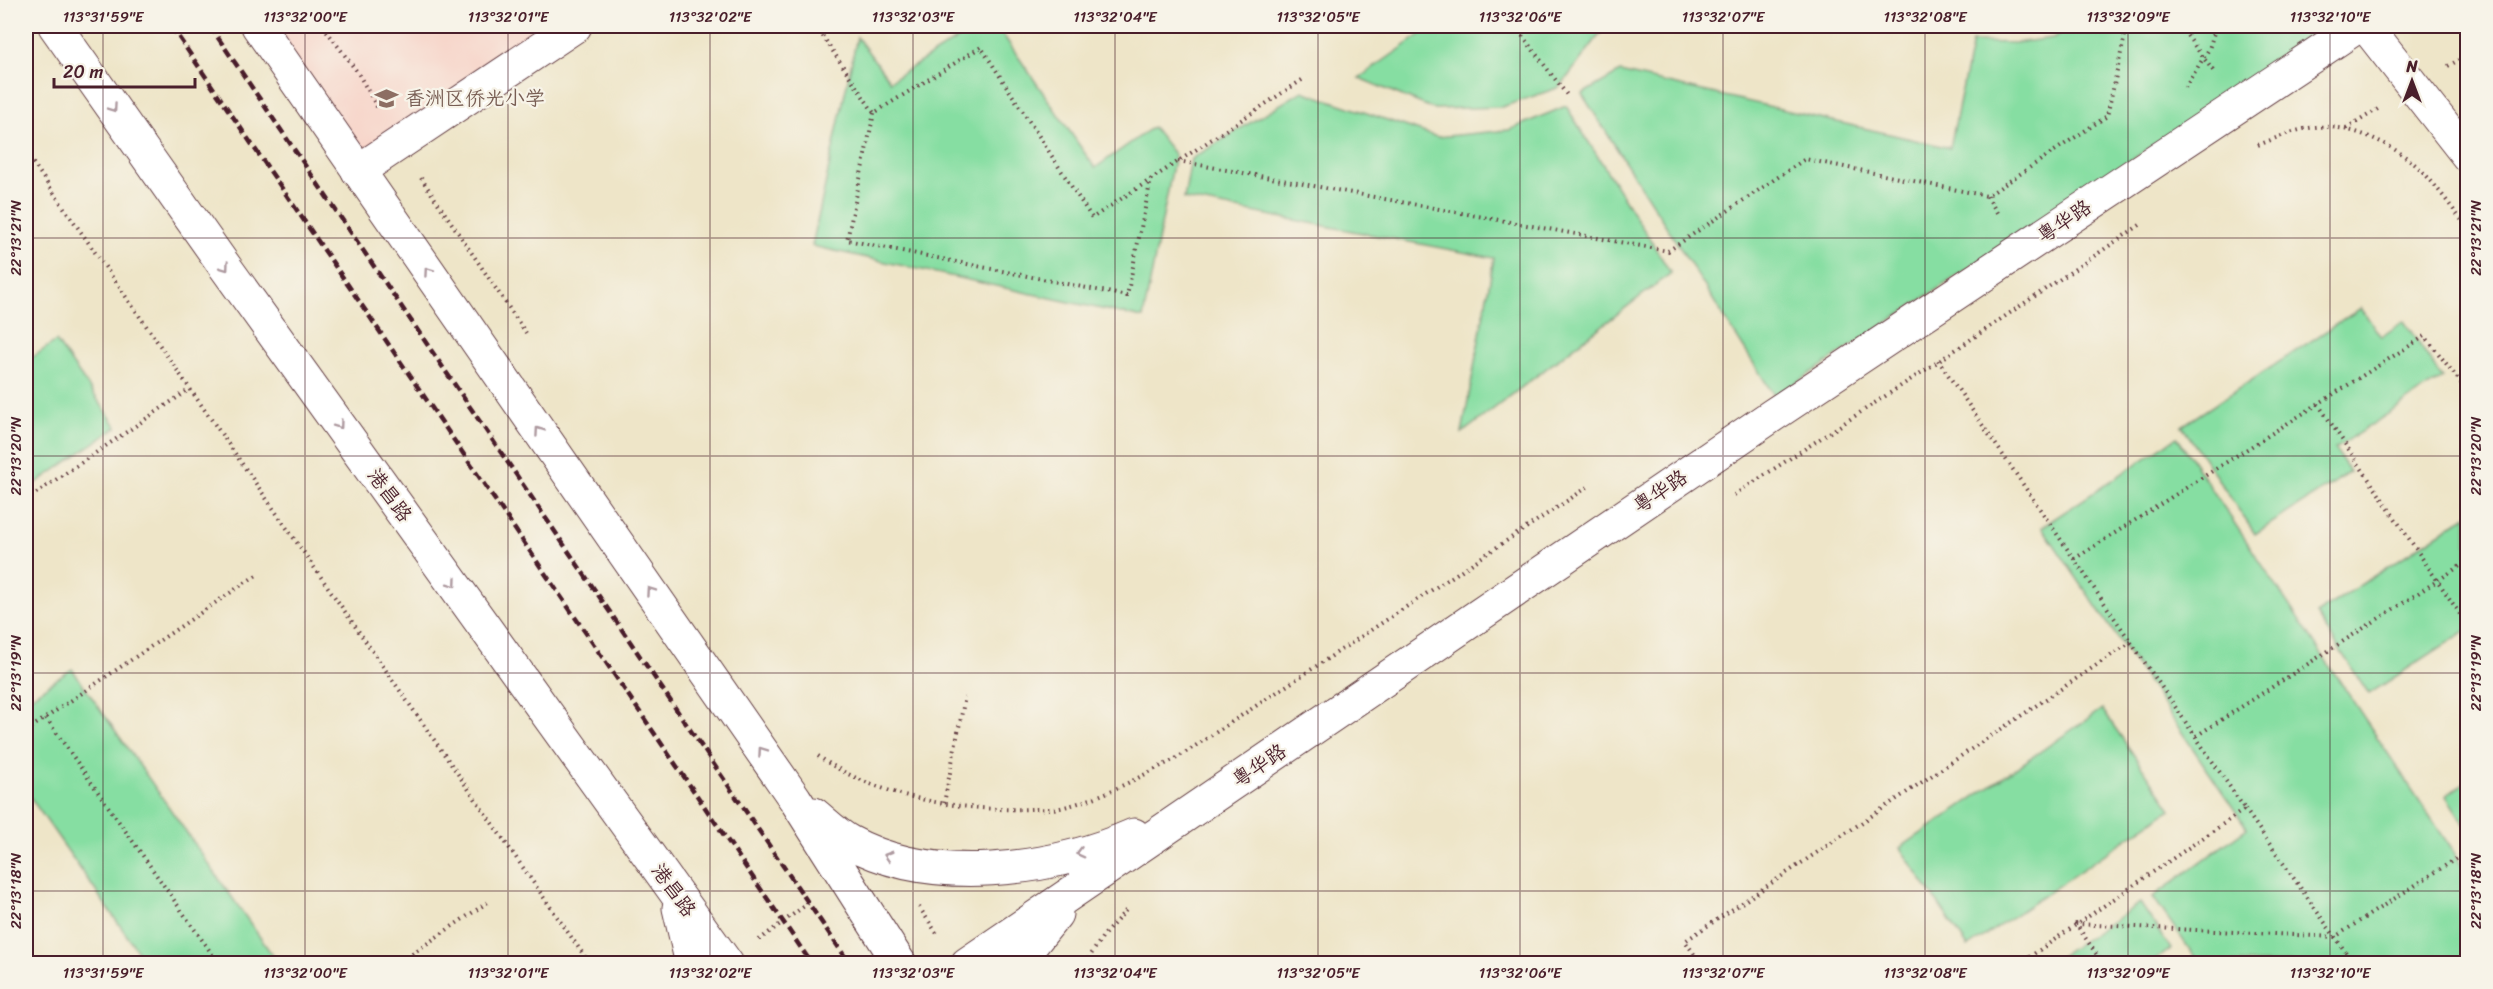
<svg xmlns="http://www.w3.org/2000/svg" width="2493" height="989" font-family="Sriracha,'LXGW WenKai TC',sans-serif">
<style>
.built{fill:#f7d1c6}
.green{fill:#86dea2;stroke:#687e66;stroke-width:1.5}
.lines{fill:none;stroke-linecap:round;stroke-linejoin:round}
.minor-casing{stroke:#633d43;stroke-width:35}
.major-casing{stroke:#633d43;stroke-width:35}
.path{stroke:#633d43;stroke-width:4;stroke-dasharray:1.5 4.5;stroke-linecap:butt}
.minor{stroke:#fff;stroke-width:33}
.major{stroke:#fff;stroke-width:33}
.rail{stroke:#4a1f2b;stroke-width:4.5;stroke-dasharray:9 4.5;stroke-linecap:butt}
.oneway{stroke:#ae9aa0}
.ticks{fill:none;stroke:#4a1f2b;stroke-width:1.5;stroke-opacity:0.45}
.labels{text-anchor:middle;stroke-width:4.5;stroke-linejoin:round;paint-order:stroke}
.education-label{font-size:20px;fill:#785e54;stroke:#f7f3e8;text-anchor:start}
.street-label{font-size:20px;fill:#4a1f2b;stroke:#f7f3e8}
.neatline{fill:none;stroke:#4a1f2b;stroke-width:2}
.ticks-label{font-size:15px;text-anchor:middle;fill:#4a1f2b}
</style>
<rect width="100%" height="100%" fill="#f7f3e8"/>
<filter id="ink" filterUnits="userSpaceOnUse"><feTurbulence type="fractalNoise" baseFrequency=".0167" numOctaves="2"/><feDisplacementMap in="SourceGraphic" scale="12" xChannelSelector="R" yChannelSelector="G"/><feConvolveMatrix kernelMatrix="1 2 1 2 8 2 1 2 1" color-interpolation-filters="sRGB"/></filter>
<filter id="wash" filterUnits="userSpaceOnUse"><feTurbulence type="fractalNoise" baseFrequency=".008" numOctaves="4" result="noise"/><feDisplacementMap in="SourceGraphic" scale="24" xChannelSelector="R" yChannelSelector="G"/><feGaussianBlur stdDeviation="1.35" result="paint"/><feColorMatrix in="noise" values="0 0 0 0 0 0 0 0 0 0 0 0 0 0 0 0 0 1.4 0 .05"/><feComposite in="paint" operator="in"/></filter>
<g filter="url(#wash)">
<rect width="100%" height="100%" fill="#eee5c8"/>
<!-- built -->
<path class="built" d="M257,26H576L358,170Z"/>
<!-- green -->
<path class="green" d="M978,26H997L1095,168L1153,127L1175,155L1143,318L812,246L857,37L890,81Z
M1433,26H1606L1560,87L1502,107L1434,109L1359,78Z
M2073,26H2333L1775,397L1582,94L1620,72L1950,148L1972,42L2015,43L2053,38Z
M1302,91L1437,137L1509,130L1566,106L1671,273L1462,433L1494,258L1184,199L1191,159Z
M2361,308L2381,337L2404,321L2442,378L2335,449L2350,472L2255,534L2182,426Z
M56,341L117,427L26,490V362Z
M2177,437L2467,872V963H2199L2153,897L2247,828L2042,527Z
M2467,515V630L2369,694L2316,614Z
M72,669L278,963H146L28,794L26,795V700Z
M2102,709L2171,809L1968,947L1900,848Z
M2467,781V828L2446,796Z
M2140,903L2171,949L2150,963H2050Z"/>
</g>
<g filter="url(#ink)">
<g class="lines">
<defs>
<path id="minor" d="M2366,26L2468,156
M358,171L575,26"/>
<path id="major" d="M55,26L221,261L727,964
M258,26L795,799L900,964
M814,814C825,823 837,835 850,842C932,887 1051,871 1134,835
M679,908L692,964
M967,964L1773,415L2358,26
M1021,964L1028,949L1056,914"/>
</defs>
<!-- minor casing -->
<use href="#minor" class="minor-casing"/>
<!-- major casing -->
<use href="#major" class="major-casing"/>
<!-- path -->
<path class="path" d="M323,26L358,73L377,107
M816,26L874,113L981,47L1092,218L1305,78
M1515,26L1567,95
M2180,26L2214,72
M2448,66L2468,55
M2185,88L2209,49L2216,26
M874,113L847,240L1127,296L1151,179
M2346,129L2378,109
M2258,145C2277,138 2295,129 2316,127C2351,124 2396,145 2421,170C2438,187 2452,209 2468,228
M26,153L590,964
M1178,161L1668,251L1805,159L1987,196L2107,116L2127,26
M421,178L526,333
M1987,196L1999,216
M1938,360L2245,809L2019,964
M2318,404L2468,626
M1734,495L1939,361L2140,225
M26,500L190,389
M2074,559L2425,336L2468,392
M46,718L219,964
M26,731L258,574
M2196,736L2468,561
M818,756C875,797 963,812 1032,809C1042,809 1054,810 1064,807C1103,798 1141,776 1177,758L1588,487
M944,803L965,697
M2245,809L2354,964
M919,907L938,935
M759,940L811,901
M397,964L488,902
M1085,964L1103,936L1128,908
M1701,964L1685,941L2131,642
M2103,964L2076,924L2335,937L2468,851"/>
<!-- minor -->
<use href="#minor" class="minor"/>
<!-- major -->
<use href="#major" class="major"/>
<!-- rail -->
<path class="rail" d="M171,26L812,964
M210,26L850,964"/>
</g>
<!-- one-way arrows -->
<defs><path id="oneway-chevron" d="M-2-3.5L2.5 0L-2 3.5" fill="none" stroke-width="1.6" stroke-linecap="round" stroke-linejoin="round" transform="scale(1.5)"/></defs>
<g class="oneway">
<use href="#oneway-chevron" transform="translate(113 108) rotate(55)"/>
<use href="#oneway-chevron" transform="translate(225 267) rotate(54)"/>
<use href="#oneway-chevron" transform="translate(428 271) rotate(-125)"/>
<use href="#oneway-chevron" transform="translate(339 425) rotate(54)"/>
<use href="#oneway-chevron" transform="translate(539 431) rotate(-125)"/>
<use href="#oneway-chevron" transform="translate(453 583) rotate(54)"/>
<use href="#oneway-chevron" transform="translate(650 591) rotate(-125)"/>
<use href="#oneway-chevron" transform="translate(762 751) rotate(-125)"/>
<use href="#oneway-chevron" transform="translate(1080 853) rotate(165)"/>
<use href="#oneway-chevron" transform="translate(888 856) rotate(-163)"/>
</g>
</g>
<!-- ticks -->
<path class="ticks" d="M103,26V964M305,26V964M508,26V964M710,26V964M913,26V964M1115,26V964M1318,26V964M1520,26V964M1723,26V964M1925,26V964M2128,26V964M2330,26V964M26,238H2468M26,456H2468M26,673H2468M26,891H2468"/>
<!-- icons -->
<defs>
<symbol id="school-bare" viewBox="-9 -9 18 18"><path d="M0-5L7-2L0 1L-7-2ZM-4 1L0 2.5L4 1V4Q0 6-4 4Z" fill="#8d6e63" stroke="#f7f3e8" stroke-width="2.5" paint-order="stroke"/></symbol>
</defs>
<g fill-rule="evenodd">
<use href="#school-bare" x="370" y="82" width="33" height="33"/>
</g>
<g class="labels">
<!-- education labels -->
<g class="education-label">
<text x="405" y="105">香洲区侨光小学</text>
</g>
<!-- street labels -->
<g class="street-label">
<text transform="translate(2064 221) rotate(-34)" y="7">粤华路</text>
<text transform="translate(1660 491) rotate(-34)" y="7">粤华路</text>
<text transform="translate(390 495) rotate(54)" y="7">港昌路</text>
<text transform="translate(1259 765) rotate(-34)" y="7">粤华路</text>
<text transform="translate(674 890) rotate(54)" y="7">港昌路</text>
</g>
</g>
<!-- margin -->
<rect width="2493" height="989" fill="none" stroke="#f7f3e8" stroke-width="66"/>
<!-- north arrow -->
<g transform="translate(2412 81)" stroke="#f7f3e8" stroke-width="4.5" paint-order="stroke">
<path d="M0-4.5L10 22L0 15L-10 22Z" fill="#4a1f2b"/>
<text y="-9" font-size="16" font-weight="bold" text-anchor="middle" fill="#4a1f2b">N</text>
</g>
<!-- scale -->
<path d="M54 78v9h141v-9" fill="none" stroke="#4a1f2b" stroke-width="3"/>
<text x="63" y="78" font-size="18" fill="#4a1f2b" stroke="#f7f3e8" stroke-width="4.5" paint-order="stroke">20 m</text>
<rect x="33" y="33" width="2427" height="923" class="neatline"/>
<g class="ticks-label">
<text x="103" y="22">113°31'59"E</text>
<text x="305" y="22">113°32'00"E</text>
<text x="508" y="22">113°32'01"E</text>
<text x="710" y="22">113°32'02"E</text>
<text x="913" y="22">113°32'03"E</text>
<text x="1115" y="22">113°32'04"E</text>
<text x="1318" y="22">113°32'05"E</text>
<text x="1520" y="22">113°32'06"E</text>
<text x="1723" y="22">113°32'07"E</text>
<text x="1925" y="22">113°32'08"E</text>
<text x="2128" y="22">113°32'09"E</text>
<text x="2330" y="22">113°32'10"E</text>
<text transform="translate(16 238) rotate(-90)" y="5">22°13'21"N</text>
<text transform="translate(2476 238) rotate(-90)" y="5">22°13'21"N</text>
<text transform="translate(16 456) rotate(-90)" y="5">22°13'20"N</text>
<text transform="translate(2476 456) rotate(-90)" y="5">22°13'20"N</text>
<text transform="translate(16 673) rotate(-90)" y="5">22°13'19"N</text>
<text transform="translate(2476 673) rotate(-90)" y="5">22°13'19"N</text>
<text transform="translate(16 891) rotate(-90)" y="5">22°13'18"N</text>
<text transform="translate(2476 891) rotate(-90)" y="5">22°13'18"N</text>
<text x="103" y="978">113°31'59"E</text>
<text x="305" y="978">113°32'00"E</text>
<text x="508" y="978">113°32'01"E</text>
<text x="710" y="978">113°32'02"E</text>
<text x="913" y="978">113°32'03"E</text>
<text x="1115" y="978">113°32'04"E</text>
<text x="1318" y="978">113°32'05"E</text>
<text x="1520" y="978">113°32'06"E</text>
<text x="1723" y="978">113°32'07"E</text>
<text x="1925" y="978">113°32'08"E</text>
<text x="2128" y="978">113°32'09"E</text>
<text x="2330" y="978">113°32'10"E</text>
</g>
</svg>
